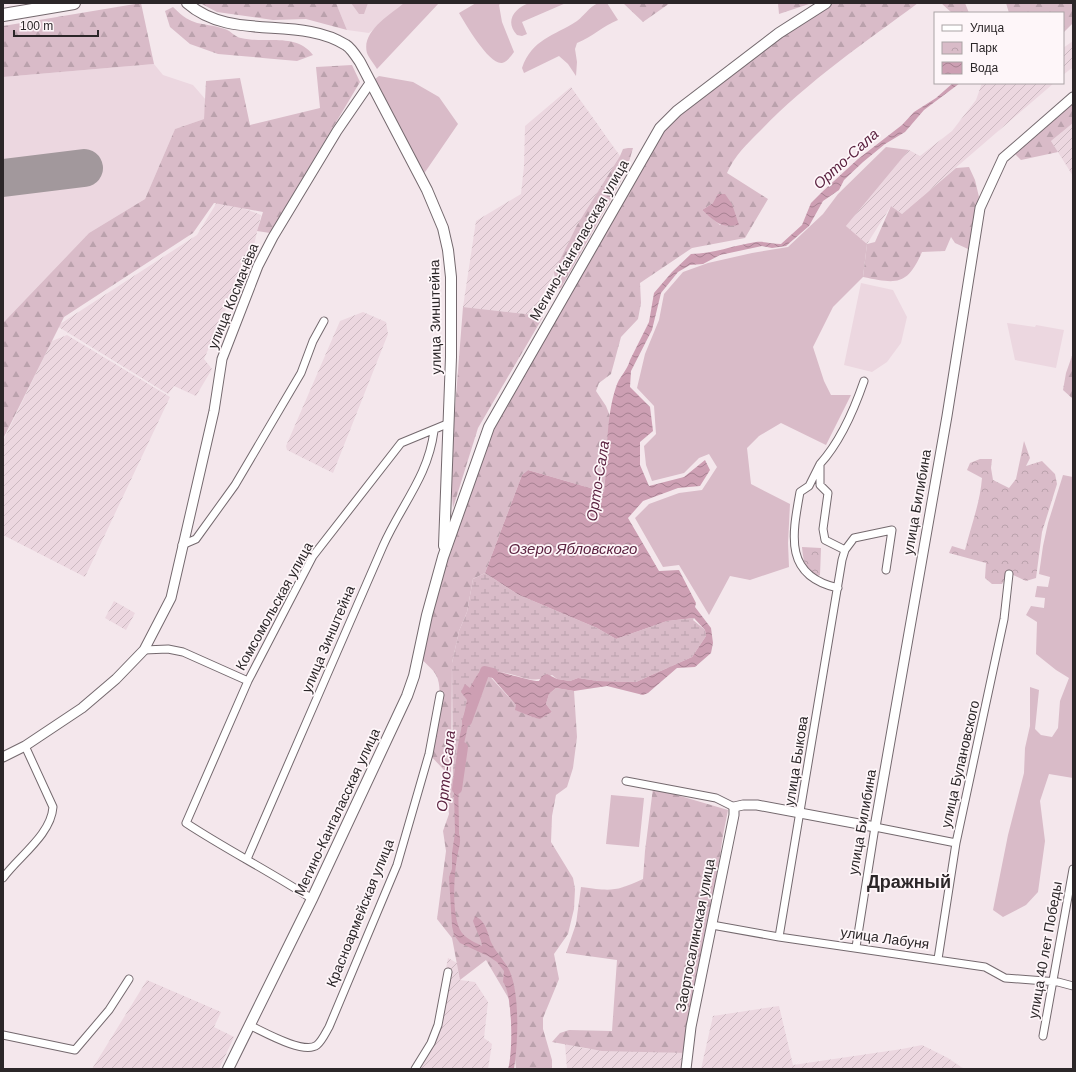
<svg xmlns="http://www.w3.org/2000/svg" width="1076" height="1072" font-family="Arial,sans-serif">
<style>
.built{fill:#ecd7e0}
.industrial{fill:url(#industrial-furrows)}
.grass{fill:#d9bbc8}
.forest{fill:url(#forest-firs);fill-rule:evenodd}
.wetland{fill:url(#wetland-marsh)}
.park{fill:url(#park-crowns)}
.water{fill:url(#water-waves)}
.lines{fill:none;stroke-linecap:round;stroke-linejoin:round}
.river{stroke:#cd9fb3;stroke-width:10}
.runway{stroke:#a2989c;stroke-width:38}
.street-casing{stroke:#74696e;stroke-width:9}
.secondary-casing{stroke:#74696e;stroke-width:11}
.primary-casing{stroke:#74696e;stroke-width:12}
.highway-casing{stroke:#74696e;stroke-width:14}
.street{stroke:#fff;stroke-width:7}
.secondary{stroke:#fff;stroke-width:9}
.primary{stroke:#fff;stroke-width:10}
.highway{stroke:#fff;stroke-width:12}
.labels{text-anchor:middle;stroke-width:3.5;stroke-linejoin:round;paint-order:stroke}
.street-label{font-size:14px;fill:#2b2628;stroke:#fef6f9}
.water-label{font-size:15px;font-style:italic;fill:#5b2240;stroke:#fef6f9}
.district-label{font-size:18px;font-weight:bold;fill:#2b2628;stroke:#fef6f9}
</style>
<defs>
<pattern id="industrial-furrows" width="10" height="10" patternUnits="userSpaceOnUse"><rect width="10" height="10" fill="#ecd7e0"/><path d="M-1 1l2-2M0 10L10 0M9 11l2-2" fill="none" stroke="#cbb8c0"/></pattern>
<pattern id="forest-firs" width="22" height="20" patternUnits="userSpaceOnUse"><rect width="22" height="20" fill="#d9bbc8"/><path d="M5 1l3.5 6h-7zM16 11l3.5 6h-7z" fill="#baa1ac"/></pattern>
<pattern id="wetland-marsh" width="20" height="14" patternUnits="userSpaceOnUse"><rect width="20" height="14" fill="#d9bbc8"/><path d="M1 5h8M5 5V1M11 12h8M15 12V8" fill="none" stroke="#baa1ac"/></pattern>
<pattern id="park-crowns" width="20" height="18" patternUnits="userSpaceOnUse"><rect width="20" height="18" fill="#d9bbc8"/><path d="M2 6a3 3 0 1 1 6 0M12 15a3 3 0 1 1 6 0" fill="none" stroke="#baa1ac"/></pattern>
<pattern id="water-waves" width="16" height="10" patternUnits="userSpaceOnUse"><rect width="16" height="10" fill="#cd9fb3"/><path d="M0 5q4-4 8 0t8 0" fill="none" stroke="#a78192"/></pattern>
</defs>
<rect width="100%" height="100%" fill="#f4e7ec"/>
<!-- built -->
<path class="built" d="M336,3H404L369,33L347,30Z
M154,64L163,75L193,85L206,100L204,119L175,129L145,199L89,233L3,323V77Z
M861,283L893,290L907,317L901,343L887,362L872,372L844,365Z
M1007,323L1035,327L1036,325L1064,330L1056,368L1015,360Z"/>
<!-- industrial -->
<path class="industrial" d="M1073,41V67L1063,75V48Z
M982,83H1054L902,214L891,206L867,244L846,226L909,150L920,156L952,131L976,100Z
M571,87L620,156L577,225L534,315L463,307L476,221L521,194L524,166L525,126Z
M1073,123V176L1051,141Z
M219,199L261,215L254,245L204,359L212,369L196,396L174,386L168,394L57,326L197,235Z
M363,312L386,322L388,334L333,473L287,450L286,446L340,321Z
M67,335L170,397L85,577L3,535V441L52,341Z
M114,601L135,613L126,630L105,618Z
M448,958L457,963L460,980L475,982L488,1002L484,1038L492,1044L488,1069H411L414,1062L420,1058L431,1037L437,1015Z
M147,980L221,1012L214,1027L234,1037L219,1069H92Z
M779,1006L793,1065L902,1049L922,1045L948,1058L964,1069H701L713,1016Z
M565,1044L588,1049L687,1053L686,1069H567Z"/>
<!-- grass -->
<path class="grass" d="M351,3H368L364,14H359Z
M404,3H439L377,69C374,64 369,58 367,53C361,31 390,15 404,3Z
M476,3H501L499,5L502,22L514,52C511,56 507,62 502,63C489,65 465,23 459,13Z
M529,3H566L522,22L527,34L522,36L517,35C504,21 515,8 529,3Z
M598,3H607L618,20C603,26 592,37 577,43L575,49L577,62L576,76L568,64L559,56L524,73L522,68C532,39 554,36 577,21C585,15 588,8 598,3Z
M379,76L413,82L439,97L458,124L421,178L370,83Z
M886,147L909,150L846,226L867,244L863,277L833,307L813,347L824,381L831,395H851L826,445L781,423L759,436L747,448L751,484L790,504L788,543L789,567L750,580L730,576L709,615L679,565L663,567L635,518L649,504L679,493L702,490L717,467L709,454L699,458L684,473L652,481L646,465L644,446L656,434L654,406L637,388L645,354L659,320L664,294L683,272L708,263L752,253L788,247L823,214L838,194Z
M1063,475L1073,477V778L1049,774L1040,801L1045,841L1038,892L1026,905L1003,917L993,910L1008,835L1024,773L1025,748L1030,726V687L1039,690L1035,729L1041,735L1052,737L1058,728L1060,701L1069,678L1056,670L1036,654L1037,622L1026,615L1031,606L1044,608L1045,598L1035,597L1037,586L1048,587L1050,577L1039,574L1043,546L1048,523Z
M611,795L644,798L639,847L606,844Z"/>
<!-- forest -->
<path class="forest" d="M141,3L154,64L3,77V26Z
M200,3H336L347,30L306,19L273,20L217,12Z
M623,3H670L643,22Z
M778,3H812L779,14Z
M826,3H918C864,43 807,82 760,131C746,145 735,155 727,173L768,199L745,238L692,248L640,283L641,303L638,319L621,337L611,374L599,383L596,391L606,406L610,416L604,492L528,470L522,475L485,573L473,579L467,612L459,631L452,663L451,776L444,770L429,754C432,735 446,692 436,675C433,669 424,662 419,657L427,615L489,427L660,128ZM713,203L732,204L734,214L720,225L702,210Z
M941,3H965L969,13H952Z
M1006,3H1073V23L1063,33V13H1009Z
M173,7C194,28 199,21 225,29C231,31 235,37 241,38C264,44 296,32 313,55L297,61L218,54L190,44L170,27L165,11Z
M352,65L360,82L270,233L257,231L263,212L214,203L193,233L64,317L3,439V323L89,233L145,199L175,129L204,119L206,81L240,78L250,125L320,108L316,67Z
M1073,97V123L1051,141L1058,152L1021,160L1012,151Z
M628,148H633L626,172L561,288L556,289L554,272L577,225L620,156L623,149Z
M969,167L975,180L979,197L968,249L955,243L951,237L945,251L922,252C907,286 897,284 863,277L867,244L875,242L891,206L902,214L956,168Z
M463,307L534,315L543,317L478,428L453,508L450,472Z
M1073,353V399L1063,390L1066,373Z
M485,671L516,705V710C532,716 535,723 552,712L546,704L549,694L556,688L574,691L577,737L573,768L567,787L556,795L552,816L551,842L573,878L575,889L574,909L568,934L554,954L559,979L543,1018V1029L552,1060V1069H516L509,999L486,960L460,980L452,938L437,919L446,851L443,831L449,814L447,799L453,776L462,779L463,777H458L467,717Z
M653,788L728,810L723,835L713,904L703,940L701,974L688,1053L602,1051L552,1042L560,1033L569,1030L612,1031L617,960L566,953L576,924L581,887C611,891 615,892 643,879L645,851Z"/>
<!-- wetland -->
<path class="wetland" d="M485,573L519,595L597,628L616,639L667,621L694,618L693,620L705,630L706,636L692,657L636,682L598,681L578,678L570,681L557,679L552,675C533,683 529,679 510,674C503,672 494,672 486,671L467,717L458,777L453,776L452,663L459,631L467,612L473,579Z"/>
<!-- park -->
<path class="park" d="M1024,441L1030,458L1026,466L1042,461L1055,474L1057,484L1042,532L1036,578L1026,581L1009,573L1002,584H992L985,578L986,563L949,553L952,546L965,550C971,526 980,503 982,478L967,470L970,463L980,459H992L991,468L993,480L1009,488L1016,479Z
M802,547L821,548L820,575L817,577C805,572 803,559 802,547Z"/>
<!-- water -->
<path class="water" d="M953,83H960L924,110L905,132L885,144L863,162L844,180L839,190L823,201L809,226L786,246L772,248L762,246L720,255L703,264L690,265L678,272L661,293L652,330L631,371L630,387L650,407L653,431L640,442V465L649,486L684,477L705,460L710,470L700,486L678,488L643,501L628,518L659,571L679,570L696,603L695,607L711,628L713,643L711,653L695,667L677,668L648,693L643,695L607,686L574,691L556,688L549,694L546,704L552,712L540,719L532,717L515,710L516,705L489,674L481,676L475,686L470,703L471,712L458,771L459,834C462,842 458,849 457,858C454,875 451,919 462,933C467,939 476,943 482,946C482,940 475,928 473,921L475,916C487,922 487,933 492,944C497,954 506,962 510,972C520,996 518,1044 514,1069H508C513,1054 513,994 503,982L504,971L497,962L488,956L460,943L454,935L452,926L449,877L452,869V853L455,833L454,792L458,745L467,700L461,692L465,684L470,688C472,684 477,674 480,672C489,666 527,681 539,681L542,676L547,674L557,679L570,681L578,678L598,681L636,682L692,657L706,636L705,630L694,618L667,621L616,639L597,628L519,595L485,573L522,475L528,470L604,492C608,458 605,420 616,387C619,377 627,371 630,360L649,322L654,293L672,272L691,254C713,254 734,245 756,242C764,241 772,244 781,244L802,225L811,203L822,192L858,159L902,125L914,112L936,98Z
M718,194H725L732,204L739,225C719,228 716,222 702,210L713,203Z"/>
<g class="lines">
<!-- river -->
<path class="river" d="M467,721L485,671L493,673
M457,789L463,747"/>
<!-- runway -->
<path class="runway" d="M3,178L84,168"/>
<defs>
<path id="street" d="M820,464C841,441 854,410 864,381
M182,545L196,539L235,485L301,373L313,341L324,321
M838,588C784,576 792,536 800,492L809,486L820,464V485L828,493L823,529L825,540L845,550
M144,650L168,649L183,652L248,681
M626,781L716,798L734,807
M247,859C293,755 337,650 383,546C401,505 428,477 434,431
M3,878C18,857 51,835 53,807L25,746
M312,899C271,872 227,850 186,823L248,681L313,556L401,443L447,424
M712,925L779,937L985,967L1005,978L1058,982L1073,986
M779,937L842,560L845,550L854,538L892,530L886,570
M856,947L875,827L956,843
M938,959L956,843L1004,619L1009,574
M251,1026C264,1032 304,1055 317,1045C322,1041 326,1032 329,1027L397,865L429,754L440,695
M3,1035L75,1050L109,1010L129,979
M1043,1036L1073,869
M415,1069L431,1043L438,1025L448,972"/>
<path id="secondary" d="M3,757L25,746L82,708L116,679L144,650L171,598L214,411L222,359L258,266L273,237L337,131L370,83
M686,1069L691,1027L734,815V807L743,805H757L875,827L947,416L980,208L1003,158L1073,97"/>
<path id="primary" d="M187,3C231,42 299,15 346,45C351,48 356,56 360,62L427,190L443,228L448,250L451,277V357L444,546
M228,1069L312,899L407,696L414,676L427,615L443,557L489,427L660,128L677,111L779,33L826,3"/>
<path id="highway" d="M3,15L74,3"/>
</defs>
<!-- street casing -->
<use href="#street" class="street-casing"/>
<!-- secondary casing -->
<use href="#secondary" class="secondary-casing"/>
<!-- primary casing -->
<use href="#primary" class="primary-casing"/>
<!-- highway casing -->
<use href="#highway" class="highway-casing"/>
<!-- street -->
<use href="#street" class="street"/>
<!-- secondary -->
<use href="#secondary" class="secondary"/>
<!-- primary -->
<use href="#primary" class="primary"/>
<!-- highway -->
<use href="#highway" class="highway"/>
</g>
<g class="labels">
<!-- street labels -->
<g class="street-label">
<text transform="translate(579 240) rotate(-60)" y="5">Мегино-Кангаласская улица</text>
<text transform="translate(233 296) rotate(-68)" y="5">улица Космачёва</text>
<text transform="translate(435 317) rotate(-91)" y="5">улица Зинштейна</text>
<text transform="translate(917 502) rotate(-80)" y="5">улица Билибина</text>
<text transform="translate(274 606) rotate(-61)" y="5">Комсомольская улица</text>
<text transform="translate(328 639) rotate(-67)" y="5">улица Зинштейна</text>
<text transform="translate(796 761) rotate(-81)" y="5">улица Быкова</text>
<text transform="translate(960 764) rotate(-77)" y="5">улица Булановского</text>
<text transform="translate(337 812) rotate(-65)" y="5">Мегино-Кангаласская улица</text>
<text transform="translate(862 822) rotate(-80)" y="5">улица Билибина</text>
<text transform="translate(360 913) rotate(-68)" y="5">Красноармейская улица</text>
<text transform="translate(695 935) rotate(-79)" y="5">Заортосалинская улица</text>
<text transform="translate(885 938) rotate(8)" y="5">улица Лабуня</text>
<text transform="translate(1045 950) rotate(-80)" y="5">улица 40 лет Победы</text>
</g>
<!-- water labels -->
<g class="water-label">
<text transform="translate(846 159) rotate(-42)" y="5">Орто-Сала</text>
<text transform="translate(598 481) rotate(-81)" y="5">Орто-Сала</text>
<text x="573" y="554">Озеро Ябловского</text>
<text transform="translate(446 771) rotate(-84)" y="5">Орто-Сала</text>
</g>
<!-- district labels -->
<g class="district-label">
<text x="909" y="888">Дражный</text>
</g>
</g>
<!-- border -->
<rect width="1076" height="1072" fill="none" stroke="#2b2628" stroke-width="8"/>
<!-- legend -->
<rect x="934" y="12" width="130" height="72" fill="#fef6f9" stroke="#aaa3a5"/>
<rect x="942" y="25" width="20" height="6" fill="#ffffff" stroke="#aaa3a5"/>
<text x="970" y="32" font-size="12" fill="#2b2628">Улица</text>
<rect x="942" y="42" width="20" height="12" fill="url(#park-crowns)" stroke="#aaa3a5"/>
<text x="970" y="52" font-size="12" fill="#2b2628">Парк</text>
<rect x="942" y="62" width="20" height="12" fill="url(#water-waves)" stroke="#aaa3a5"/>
<text x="970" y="72" font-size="12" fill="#2b2628">Вода</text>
<!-- scale -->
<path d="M14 30v6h84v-6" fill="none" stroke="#2b2628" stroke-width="2"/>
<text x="20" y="30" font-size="12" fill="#2b2628" stroke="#fef6f9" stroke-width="3" paint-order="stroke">100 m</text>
</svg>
